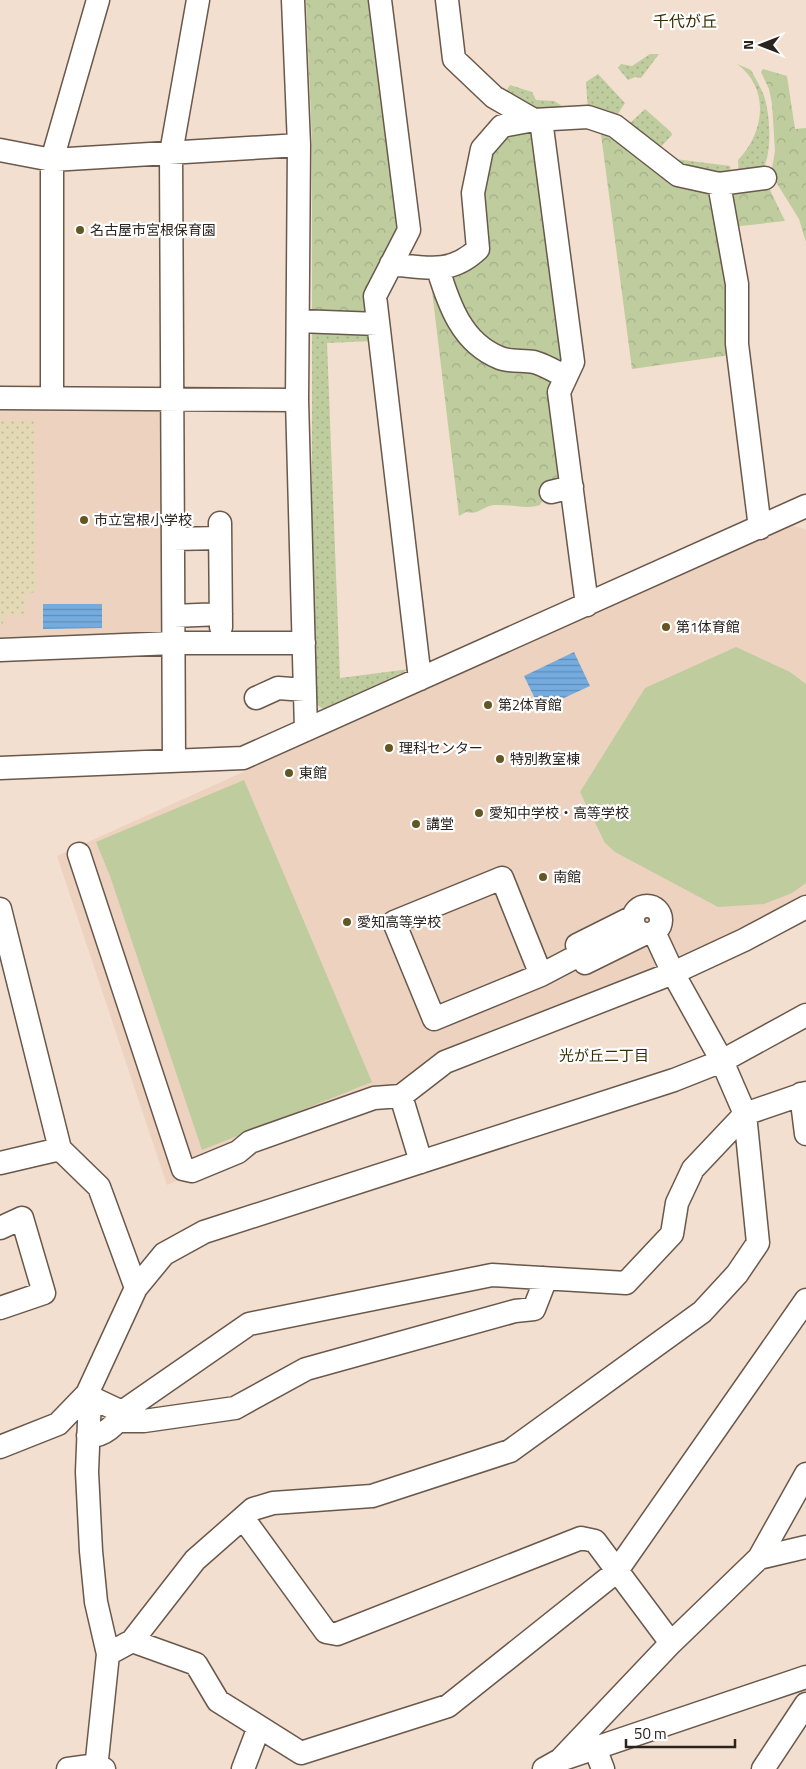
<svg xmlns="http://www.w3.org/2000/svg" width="806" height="1769" font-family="'Titillium Web','Noto Sans JP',sans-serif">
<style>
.built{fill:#edd2bf}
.forest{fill:url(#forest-crowns)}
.sand{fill:url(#sand-dots)}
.garden{fill:url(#garden-dots)}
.pitch{fill:#becc9e}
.water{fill:url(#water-rules)}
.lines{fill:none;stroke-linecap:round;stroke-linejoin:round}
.minor-casing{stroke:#69584b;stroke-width:25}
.minor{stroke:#fff;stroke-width:22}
.poi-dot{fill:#645623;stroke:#fff;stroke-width:2}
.labels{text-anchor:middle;stroke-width:4.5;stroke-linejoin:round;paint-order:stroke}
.poi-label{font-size:14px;fill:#2b231e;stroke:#fff;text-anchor:start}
.neighbourhood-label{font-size:15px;fill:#382d02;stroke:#fff}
.quarter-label{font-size:16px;fill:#382d02;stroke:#fff}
</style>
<defs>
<pattern id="forest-crowns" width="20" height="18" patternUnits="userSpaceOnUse" patternTransform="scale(1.25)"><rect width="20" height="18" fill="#becc9e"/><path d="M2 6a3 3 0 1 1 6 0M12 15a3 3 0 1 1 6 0" fill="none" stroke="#a3af88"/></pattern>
<pattern id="sand-dots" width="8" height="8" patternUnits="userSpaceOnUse" patternTransform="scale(1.25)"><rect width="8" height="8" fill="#e3d9b4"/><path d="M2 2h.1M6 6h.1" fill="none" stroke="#c3ba9a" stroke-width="1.8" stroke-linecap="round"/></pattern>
<pattern id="garden-dots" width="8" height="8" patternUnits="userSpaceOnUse" patternTransform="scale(1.25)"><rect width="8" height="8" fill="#becc9e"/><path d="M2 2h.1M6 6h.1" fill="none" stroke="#a3af88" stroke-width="1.8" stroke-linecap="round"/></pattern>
<pattern id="water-rules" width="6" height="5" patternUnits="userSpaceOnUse" patternTransform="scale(1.25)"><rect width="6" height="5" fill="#75ace0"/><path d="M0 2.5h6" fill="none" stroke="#608cb5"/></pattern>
</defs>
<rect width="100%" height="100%" fill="#f3dfcf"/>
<!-- built -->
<path class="built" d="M0,409H162L163,633L0,640Z
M790,525L805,529L806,531V897L797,904L411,1083L167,1185L57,856Z"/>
<!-- forest -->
<path class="forest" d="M306,0H372L402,230L370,317L312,316V142Z
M763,69L787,76L795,129L806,128V242L799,219L771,174L775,151L772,104L769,89L761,72Z
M526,125L533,135L566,361L564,485L546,494L540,505C525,510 512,504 496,505C483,505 481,515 466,512L459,516L430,274L465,266L478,196L497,140Z
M600,127L705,187L715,196L727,288L731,355L632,369Z
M763,186L770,190L785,221L732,227L726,191Z"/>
<!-- sand -->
<path class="sand" d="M34,420L36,592L24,594L25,614L3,615V625H0V421Z"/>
<!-- garden -->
<path class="garden" d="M650,54H659L641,78L635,77L628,80L618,68L621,64L632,66Z
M737,64L751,70C756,80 762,89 765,99C770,118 772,149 764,167L739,174L738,160C765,132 770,88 737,64Z
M598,74L625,103L614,120L588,112L586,82Z
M510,85L532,92L536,100L554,101L574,113L546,114L503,97Z
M645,109L671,132L672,135L656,152L629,124Z
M675,159L730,166L731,173L699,176Z
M312,327L372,330L373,341L327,343L340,678L410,669L323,709L312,701Z"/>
<!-- pitch -->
<path class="pitch" d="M736,647L790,672L806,684V883L792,893L764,904L718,907L615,852L605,843L580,792L645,688Z
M244,780L372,1082L202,1150L110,876L96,842Z"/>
<!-- water -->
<path class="water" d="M43,604H102V628L43,629Z
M574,652L590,686L540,709L524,676Z"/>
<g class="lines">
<defs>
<path id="minor" d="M293,0L299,145L297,400L306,730
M380,0L409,230L375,296L420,679
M447,0L454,59L494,97L534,120L588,117L615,126L678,175L719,184L765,178
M541,120L573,362L559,392L587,605
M0,150L52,160L299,145
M719,184L737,284V344L760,528
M391,264C426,268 451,275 478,249L473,193L482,149L502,126L534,120
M438,269C449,305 462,343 500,358C510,362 523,360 534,362C545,365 556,372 566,377
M298,321L378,324
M0,398L297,400
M52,398V160L98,0
M551,492L572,487
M220,523L221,627
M174,539L220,538
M174,616L221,614
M0,650L174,643H304
M256,698L278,688L305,690
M174,760L171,153L198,0
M0,768L243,758L806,506
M79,854L183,1169L192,1171L238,1152L250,1142L374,1098L401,1096
M502,878L541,975L434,1019L394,922Z
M633 920a14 14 0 1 1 28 0a14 14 0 1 1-28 0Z
M0,909L60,1149L99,1187L136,1288
M633,917L577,945L585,963L644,934
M541,975L581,954
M801,1094L806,1134
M421,1162L401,1096L445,1062L673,973L744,940L806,907
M0,1163L60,1149
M0,1228L22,1218L44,1293L0,1308
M122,1412L249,1324L492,1275L626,1283L672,1234L677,1203L693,1169L745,1114L806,1093
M119,1421H144L235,1408L306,1369L515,1311L534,1309L543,1286V1278
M88,1436C103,1437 117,1425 122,1412L90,1397L87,1472L91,1551L96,1602L108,1654L96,1769
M0,1447L58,1424L87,1394L136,1288L164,1254L204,1232L674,1080L722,1061L806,1015
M243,1518L326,1632L337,1634L581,1538L595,1541L671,1643
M759,1558L806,1547
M132,1641L195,1560L253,1509L273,1503L372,1496L510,1451L702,1312L737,1274L758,1243L745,1114L722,1061L673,973L654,932
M108,1654L132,1641L196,1664L218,1701L301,1753L448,1706L616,1572L806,1300
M595,1748L603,1769
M563,1759L806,1677
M68,1769L97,1765L104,1769
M243,1769L259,1727
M544,1769L560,1760L671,1643L759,1558L806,1474
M763,1769L806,1704"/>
</defs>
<!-- minor casing -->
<use href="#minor" class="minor-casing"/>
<!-- minor -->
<use href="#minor" class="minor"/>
</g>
<!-- markers -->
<g class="poi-dot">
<circle cx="80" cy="230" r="5"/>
<circle cx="84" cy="520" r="5"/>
<circle cx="666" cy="627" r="5"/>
<circle cx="488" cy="705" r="5"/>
<circle cx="389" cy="748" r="5"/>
<circle cx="500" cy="759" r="5"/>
<circle cx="289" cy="773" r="5"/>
<circle cx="479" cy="813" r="5"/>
<circle cx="416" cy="824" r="5"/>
<circle cx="543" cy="877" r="5"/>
<circle cx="347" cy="922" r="5"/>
</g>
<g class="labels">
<!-- poi labels -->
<g class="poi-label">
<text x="90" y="235">名古屋市宮根保育園</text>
<text x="94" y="525">市立宮根小学校</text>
<text x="676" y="632">第1体育館</text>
<text x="498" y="710">第2体育館</text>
<text x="399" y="753">理科センター</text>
<text x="510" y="764">特別教室棟</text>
<text x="299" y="778">東館</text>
<text x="489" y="818">愛知中学校・高等学校</text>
<text x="426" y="829">講堂</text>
<text x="553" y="882">南館</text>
<text x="357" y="927">愛知高等学校</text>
</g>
<!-- neighbourhood labels -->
<g class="neighbourhood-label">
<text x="604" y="1061">光が丘二丁目</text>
</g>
<!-- quarter labels -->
<g class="quarter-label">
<text x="685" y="27">千代が丘</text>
</g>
</g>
<!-- north arrow -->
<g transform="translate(761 45) rotate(270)" stroke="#ffffff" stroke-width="4" paint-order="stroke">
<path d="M0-4L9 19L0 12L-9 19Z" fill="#2b231e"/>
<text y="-8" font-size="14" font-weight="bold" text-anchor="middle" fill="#2b231e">N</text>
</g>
<!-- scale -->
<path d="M626 1739v8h109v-8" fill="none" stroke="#2b231e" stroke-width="2.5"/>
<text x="634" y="1739" font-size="15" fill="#2b231e" stroke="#ffffff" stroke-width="4" paint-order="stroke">50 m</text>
</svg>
